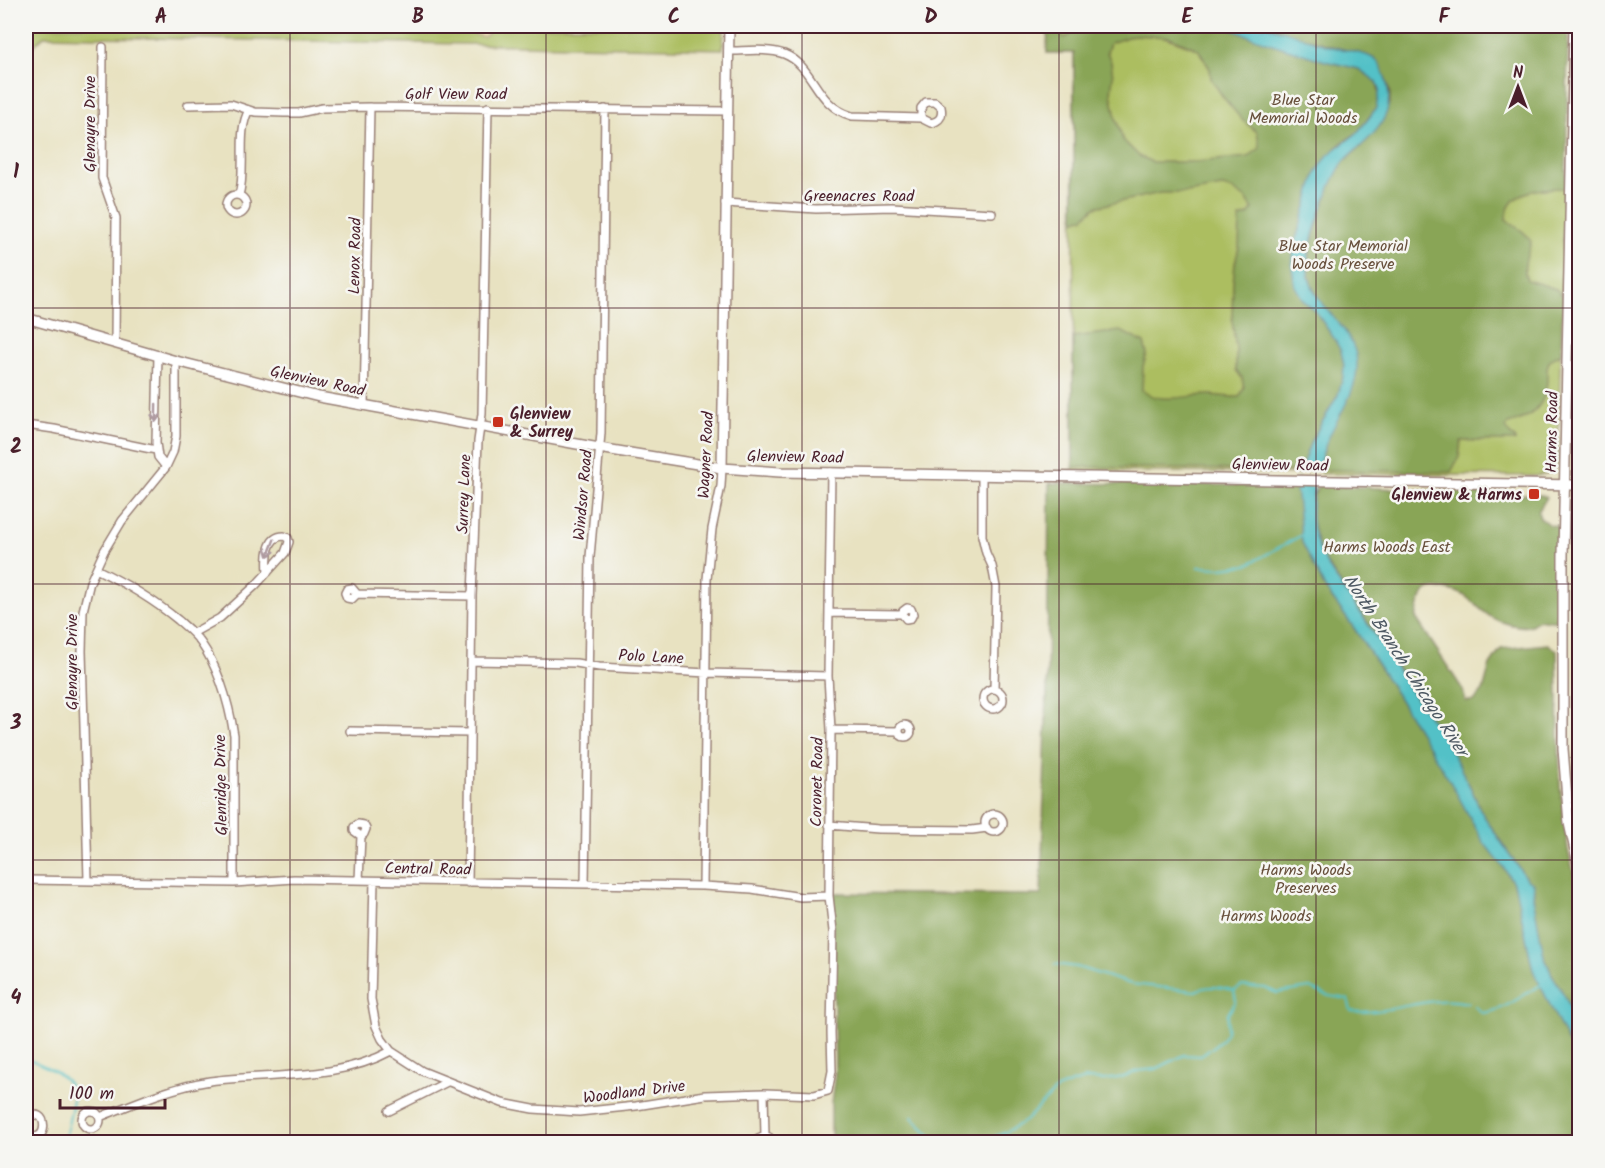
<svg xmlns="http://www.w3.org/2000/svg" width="1605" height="1168" font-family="Kalam,sans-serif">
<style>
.built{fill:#ebd8ba}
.green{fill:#acbe61;stroke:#7b6e46;stroke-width:1.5}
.forest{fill:#89a557;stroke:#6a6241;stroke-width:1.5;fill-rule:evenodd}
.sand{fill:#eeda9e;stroke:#9c7c64;stroke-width:1.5}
.water{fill:#53c1c7;stroke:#4e7079;stroke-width:1.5}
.pier{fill:#e8e2c1}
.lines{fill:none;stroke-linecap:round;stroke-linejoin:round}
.stream{stroke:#53c1c7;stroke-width:2}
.street-casing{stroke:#998076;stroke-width:10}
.secondary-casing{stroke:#998076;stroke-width:12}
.street{stroke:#fff;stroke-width:7}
.secondary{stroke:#fff;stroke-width:9}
.oneway{stroke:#ae9aa0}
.grid{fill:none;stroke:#4a1f2b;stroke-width:1.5;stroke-opacity:0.55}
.poi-dot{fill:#c8321e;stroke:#f6f6f2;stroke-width:2}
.labels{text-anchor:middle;stroke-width:5;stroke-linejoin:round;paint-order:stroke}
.street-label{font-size:16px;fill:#4a1f2b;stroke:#f6f6f2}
.park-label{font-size:16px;fill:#674f3b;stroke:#f6f6f2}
.poi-label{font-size:16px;font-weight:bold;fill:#4a1f2b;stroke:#f6f6f2;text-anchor:start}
.water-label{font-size:18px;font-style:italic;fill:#4d5862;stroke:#f6f6f2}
.neatline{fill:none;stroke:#4a1f2b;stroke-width:2}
.grid-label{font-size:20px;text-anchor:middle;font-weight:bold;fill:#4a1f2b}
</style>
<rect width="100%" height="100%" fill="#f6f6f2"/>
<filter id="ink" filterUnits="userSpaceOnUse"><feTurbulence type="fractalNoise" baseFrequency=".0167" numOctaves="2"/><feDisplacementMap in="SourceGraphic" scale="12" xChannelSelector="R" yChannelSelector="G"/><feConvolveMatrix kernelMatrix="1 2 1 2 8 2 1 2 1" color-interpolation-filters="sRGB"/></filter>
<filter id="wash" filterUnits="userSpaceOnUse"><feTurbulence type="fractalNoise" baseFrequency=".008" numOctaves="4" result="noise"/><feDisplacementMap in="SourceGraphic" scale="24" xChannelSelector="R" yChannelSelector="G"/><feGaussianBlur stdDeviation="1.35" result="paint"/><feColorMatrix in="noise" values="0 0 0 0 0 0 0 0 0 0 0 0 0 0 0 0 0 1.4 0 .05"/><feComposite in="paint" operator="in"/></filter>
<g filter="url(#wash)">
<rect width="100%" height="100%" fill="#e8e2c1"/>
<!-- built -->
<path class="built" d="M1571,435H1579V474L1573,461Z
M1579,493V537H1570L1571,502L1574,497Z"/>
<!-- green -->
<path class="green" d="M26,26H724L723,49L44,36L26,53Z
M1048,26H1152L1162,36L1198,49L1250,54L1251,26H1568L1558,462C1554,473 1545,475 1534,476L1073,471L1074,53H1047Z"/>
<!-- forest -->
<path class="forest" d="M1048,26L1065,38L1075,32V26H1222L1269,43L1325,61L1359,69L1377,82L1380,97L1376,108L1357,133L1340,144L1317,171L1294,246L1303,300L1316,312L1333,337L1341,351L1344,366L1343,377L1338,395L1311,441L1300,471L1073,467V337L1121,331L1144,343L1147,354L1143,366L1142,390C1160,406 1189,394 1211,395C1221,396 1229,397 1239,397L1244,388L1242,378L1236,370V349L1232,321L1233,283L1235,264L1239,247L1240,218L1248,215L1253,209L1246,199L1232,189L1222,187L1187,193H1160L1095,207L1084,217L1074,221V53H1047ZM1134,35L1169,37L1198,49L1210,69L1211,79L1223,97L1243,121L1257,132L1260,148L1248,157L1196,162H1152L1139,156L1123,140L1116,118L1111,93L1113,76L1111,62L1107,52L1110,43Z
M1265,26H1568L1566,188C1542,188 1508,189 1506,219C1516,228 1525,230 1531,242C1528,255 1521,267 1527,280L1556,289L1563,296L1561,354C1556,356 1552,357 1549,362C1546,367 1547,375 1547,381C1546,406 1531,418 1508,424L1506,427L1510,435L1515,438V441H1461L1459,457L1451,472L1319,470C1322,452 1329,435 1337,419C1347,399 1358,383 1356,359C1355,348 1350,341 1343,332C1314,295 1300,282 1314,234C1321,212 1328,185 1341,166C1347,157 1356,152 1363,144C1368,139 1389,106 1390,101C1392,91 1381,67 1375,59Z
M1049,483L1295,486L1297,488L1302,542L1325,588L1354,628L1391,685L1515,886L1533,970L1579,1065V1142H831V1104L835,1073L832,893L1041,895L1047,686Z
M1318,486C1392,487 1466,494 1541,495L1547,497L1538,512L1540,518L1550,525L1558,526L1557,621C1551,622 1545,619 1539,620C1536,621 1534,624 1531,625C1523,629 1508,624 1499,621C1485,616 1477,605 1465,596C1459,592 1450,590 1443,589C1421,585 1420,600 1416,618L1463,690L1465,701H1474L1483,691L1490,665L1501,649L1548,644L1557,651L1560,786L1568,850L1579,894V1032C1575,1020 1571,1008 1565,997C1561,988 1555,981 1551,972C1541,952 1531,912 1534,890L1483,815L1471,788L1440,731L1417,701L1393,660L1323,558C1314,536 1305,508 1318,486Z"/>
<!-- sand -->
<path class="sand" d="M476,27L488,28V34L483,37L474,34L473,30Z"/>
<!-- water -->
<path class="water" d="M1222,26C1236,26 1253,23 1266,26C1287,30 1308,40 1329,46C1343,50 1359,51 1371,57C1377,60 1379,63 1382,69C1396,103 1388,122 1361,146C1353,153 1344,159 1339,169C1327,190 1314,228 1309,252C1298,304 1355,319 1357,363C1358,393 1336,417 1326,444C1317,466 1311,495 1312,519C1313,554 1340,583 1359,611C1380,641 1398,672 1419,703C1426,713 1435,723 1441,734C1452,751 1461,769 1470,787C1475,796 1478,807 1484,816C1498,838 1513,859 1527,880L1534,884L1533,897L1544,956L1552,975L1566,998L1579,1032V1065L1533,970L1515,886L1504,868L1484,843L1452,785L1391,685L1354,628L1325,588L1302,542L1296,487L1300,471L1311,441L1338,395L1343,377L1344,366L1341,351L1333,337L1316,312L1303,300L1295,286L1292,268L1294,246L1317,171L1328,155L1357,133L1369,118L1376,108L1380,89L1377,82L1359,69L1325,61L1269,43Z"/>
<!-- pier -->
<path class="pier" d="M1300,471H1321L1318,486H1296Z"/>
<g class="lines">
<!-- stream -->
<path class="stream" d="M1199,567L1220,568L1247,565L1302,535
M1055,964L1077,967L1131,984L1195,991C1208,985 1220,986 1234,991
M1475,1006L1482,1013C1505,1011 1523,994 1543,984
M26,1058C42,1065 70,1074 73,1095C74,1102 66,1133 64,1142
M912,1117L937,1142
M971,1142L985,1141L1006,1132L1025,1121L1057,1089L1072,1083L1086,1079L1104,1080L1124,1077L1137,1071L1156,1069L1184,1055L1201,1056L1221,1041L1227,1032L1228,1014L1236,1001L1234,991L1242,986L1265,988L1277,993L1310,988L1329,996L1348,999L1351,1011C1388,1016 1431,993 1468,1003"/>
</g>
</g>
<g filter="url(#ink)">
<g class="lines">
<defs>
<path id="street" d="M103,47L102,178L116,218L115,343
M728,51C746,51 768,48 784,54C815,66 814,105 852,116L921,118L931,123C940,121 943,116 941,107L935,102H926L921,108V118
M188,105L231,104L255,112L284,113H299L322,108L370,107L727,111
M226 205a10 10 0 1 1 20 0a10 10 0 1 1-20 0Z
M239,195C247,169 236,132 249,110
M725,203L816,209L892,207L992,213
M158,355L156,443L158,457L166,467
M364,406L370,107
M26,425L54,429L156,450
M982,475V536L986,553L992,566L996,587L994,689
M96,569C127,584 151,598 178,620C186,627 195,634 201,643C219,669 229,704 234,735V883
M357,594L352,599L347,598L345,593L347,589L352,588L357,594L472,596
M829,613L902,614L906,619L911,618L913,614L911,609L907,608L903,611L902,614
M193,633L220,618L256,585L285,553L289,542L288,538L284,536C266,536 267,559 268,572
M472,661L576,663L599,667L707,673L828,676
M983 699a10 10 0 1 1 20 0a10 10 0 1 1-20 0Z
M899 731a6 6 0 1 1 12 0a6 6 0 1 1-12 0Z
M831,730L899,731
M350,731L470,733
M985 823a9 9 0 1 1 18 0a9 9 0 1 1-18 0Z
M829,825L878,829L972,830L987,828
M26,880L234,883L294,879L703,886L752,889L801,897L829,896
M88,880L82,651L83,611L90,582L104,551L122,521L166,467L173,452L176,436V361
M359,880L361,836L364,834L366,829L364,825L358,824L354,827V831L361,836
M374,881L371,999L376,1026L382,1039L391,1051L422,1071L502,1103L533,1109L579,1112L636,1106L705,1095L764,1093L814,1095L828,1091L832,1071L831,1032L833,931L829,896L831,730L828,676L831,472
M468,883L472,596L478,441L482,414L488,107
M585,884L590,557L601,433L605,109
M703,886L707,579L712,529L721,486L722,468
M764,1093L765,1136
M82 1120a9 9 0 1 1 18 0a9 9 0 1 1-18 0Z
M389,1111L447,1082
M100,1117C135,1103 172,1087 210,1081C270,1073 336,1081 391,1051
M26,1119C49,1101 50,1150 26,1133
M765,1136L769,1137L774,1142
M756,1142L758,1139L765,1136"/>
<path id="secondary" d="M1574,26L1563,556V749L1569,823L1580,873
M26,318L176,361L319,397L599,448L722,468L780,472L1580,485
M722,468L729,26"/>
</defs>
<!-- street casing -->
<use href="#street" class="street-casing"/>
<!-- secondary casing -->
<use href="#secondary" class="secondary-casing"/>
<!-- street -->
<use href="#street" class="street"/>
<!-- secondary -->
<use href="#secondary" class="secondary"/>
</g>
<!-- one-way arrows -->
<defs><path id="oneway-shaft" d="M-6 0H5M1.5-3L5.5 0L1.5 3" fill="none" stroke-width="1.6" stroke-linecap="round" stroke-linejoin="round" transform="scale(1.5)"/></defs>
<g class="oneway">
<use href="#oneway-shaft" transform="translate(156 413) rotate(91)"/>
<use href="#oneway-shaft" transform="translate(271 548) rotate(111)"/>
</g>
</g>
<!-- grid -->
<path class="grid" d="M290,26V1142M546,26V1142M802,26V1142M1059,26V1142M1316,26V1142M26,308H1580M26,584H1580M26,860H1580"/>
<!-- markers -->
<g class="poi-dot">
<rect x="492" y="416" width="12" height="12" rx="3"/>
<rect x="1528" y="488" width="12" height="12" rx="3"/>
</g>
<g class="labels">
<!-- street labels -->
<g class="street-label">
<text x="456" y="99">Golf View Road</text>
<text transform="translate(89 124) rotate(-90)" y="6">Glenayre Drive</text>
<text x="859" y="201">Greenacres Road</text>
<text transform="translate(354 256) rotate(-89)" y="6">Lenox Road</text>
<text transform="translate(318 380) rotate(12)" y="6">Glenview Road</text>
<text transform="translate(1551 432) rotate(-89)" y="6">Harms Road</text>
<text transform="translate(705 455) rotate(-87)" y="6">Wagner Road</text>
<text transform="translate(795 456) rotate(1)" y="6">Glenview Road</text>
<text transform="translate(1280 464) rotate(1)" y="6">Glenview Road</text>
<text transform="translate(463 494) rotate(-88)" y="6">Surrey Lane</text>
<text transform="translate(582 495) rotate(-85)" y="6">Windsor Road</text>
<text transform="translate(651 656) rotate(3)" y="6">Polo Lane</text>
<text transform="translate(71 662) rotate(-90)" y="6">Glenayre Drive</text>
<text transform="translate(816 782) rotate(-89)" y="6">Coronet Road</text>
<text transform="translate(220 785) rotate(-91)" y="6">Glenridge Drive</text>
<text transform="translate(428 868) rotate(1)" y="6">Central Road</text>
<text transform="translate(634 1091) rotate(-7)" y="6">Woodland Drive</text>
</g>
<!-- park labels -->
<g class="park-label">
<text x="1303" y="105">Blue Star<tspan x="1303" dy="18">Memorial Woods</tspan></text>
<text x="1343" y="251">Blue Star Memorial<tspan x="1343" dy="18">Woods Preserve</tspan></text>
<text x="1387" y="552">Harms Woods East</text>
<text x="1306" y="875">Harms Woods<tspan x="1306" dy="18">Preserves</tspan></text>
<text x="1266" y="921">Harms Woods</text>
</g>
<!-- poi labels -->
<g class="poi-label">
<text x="510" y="419">Glenview<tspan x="510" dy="18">&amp; Surrey</tspan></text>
<text x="1522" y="500" text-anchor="end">Glenview &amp; Harms</text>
</g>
<!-- water labels -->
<g class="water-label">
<text transform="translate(1406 665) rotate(57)" y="6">North Branch Chicago River</text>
</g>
</g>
<!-- margin -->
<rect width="1605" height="1168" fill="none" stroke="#f6f6f2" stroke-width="66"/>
<!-- north arrow -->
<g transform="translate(1518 87)" stroke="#f6f6f2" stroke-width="4.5" paint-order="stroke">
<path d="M0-4.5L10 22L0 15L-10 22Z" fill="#4a1f2b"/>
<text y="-9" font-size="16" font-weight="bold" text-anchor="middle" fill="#4a1f2b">N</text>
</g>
<!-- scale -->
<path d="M60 1099v9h105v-9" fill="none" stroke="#4a1f2b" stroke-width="3"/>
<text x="69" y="1099" font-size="18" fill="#4a1f2b" stroke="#f6f6f2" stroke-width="4.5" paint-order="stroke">100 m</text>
<rect x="33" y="33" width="1539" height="1102" class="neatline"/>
<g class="grid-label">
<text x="161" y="23">A</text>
<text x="418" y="23">B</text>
<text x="674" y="23">C</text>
<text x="931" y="23">D</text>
<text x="1187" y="23">E</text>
<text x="1444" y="23">F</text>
<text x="16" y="178">1</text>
<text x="16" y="453">2</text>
<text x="16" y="729">3</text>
<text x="16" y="1004">4</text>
</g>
</svg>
